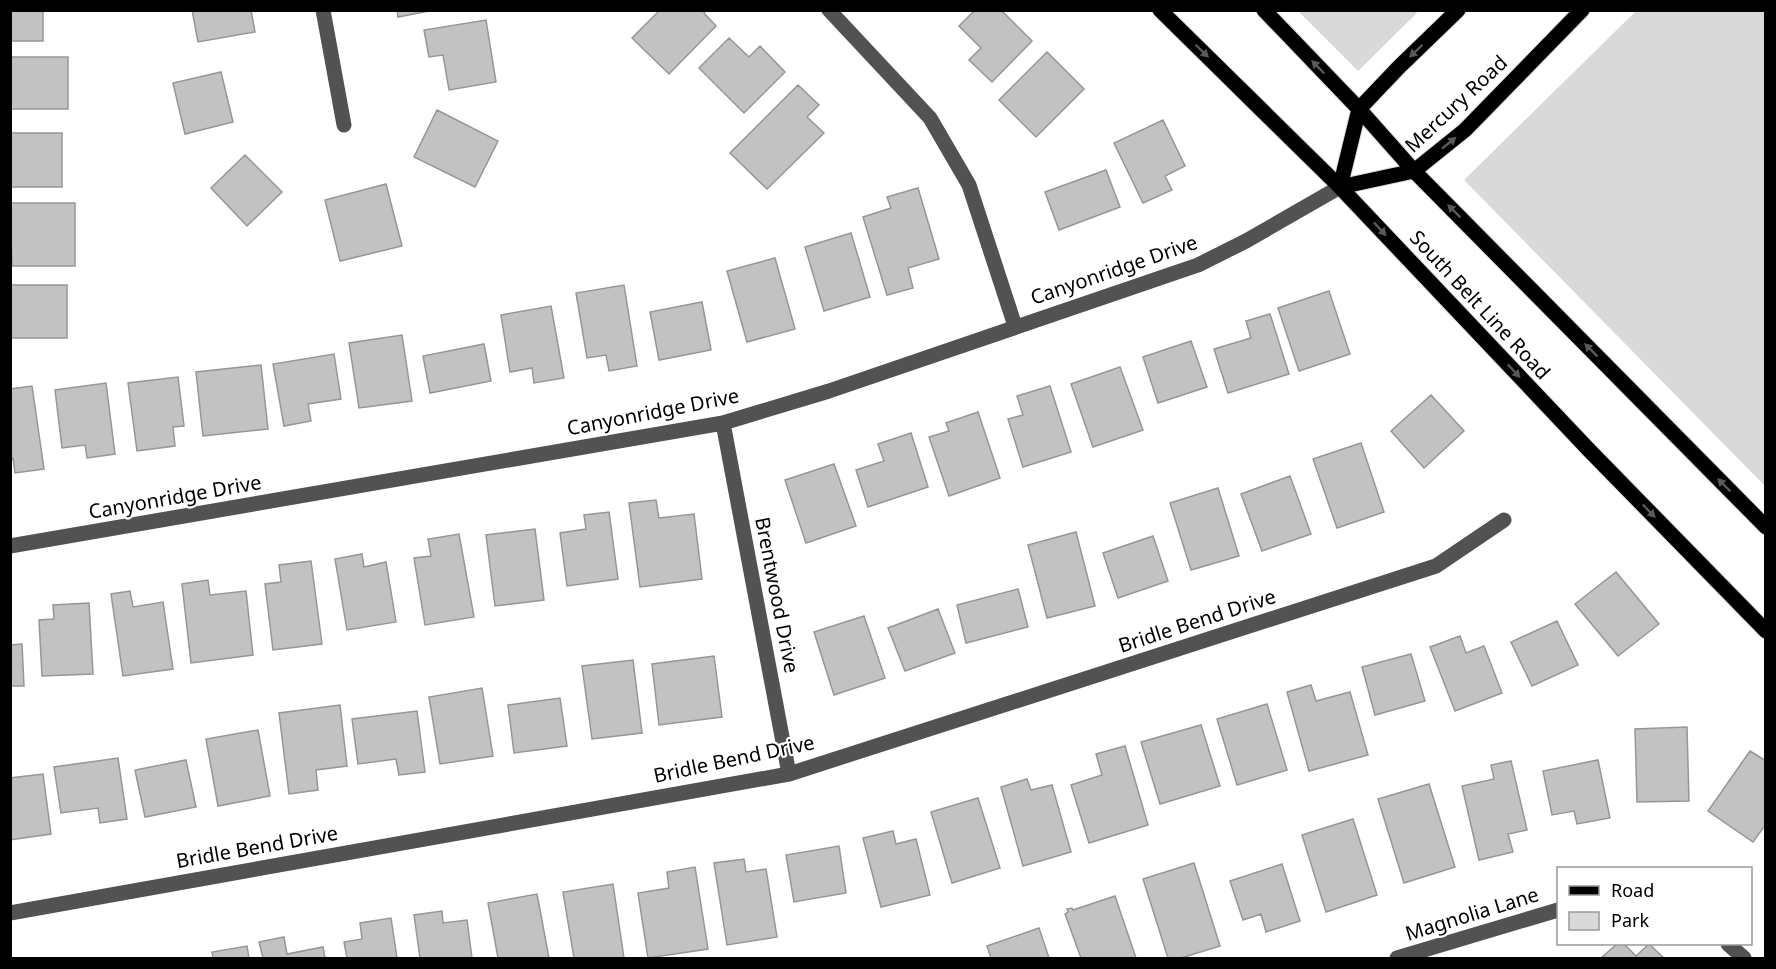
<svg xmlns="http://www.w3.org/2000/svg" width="1776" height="969" font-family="'Noto Sans',sans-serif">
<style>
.green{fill:#d9d9d9}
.building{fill:#c2c2c2;stroke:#969696;stroke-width:1.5}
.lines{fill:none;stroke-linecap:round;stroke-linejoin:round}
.major-casing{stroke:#dbdbdb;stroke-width:17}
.minor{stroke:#525252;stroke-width:15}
.major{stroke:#000;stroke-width:15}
.oneway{fill:#595959}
.labels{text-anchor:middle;stroke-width:4.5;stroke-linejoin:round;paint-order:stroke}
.street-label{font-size:20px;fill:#000;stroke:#fff}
</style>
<rect width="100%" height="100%" fill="#fff"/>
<!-- green -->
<path class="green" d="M1298,11H1419L1358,71Z
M1636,11H1765V486L1464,180Z"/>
<!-- building -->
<path class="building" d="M10,10H43V41H10Z
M192,10H251L255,32L198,42Z
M397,10H434L398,17Z
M660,10H707L704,13L716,26L669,74L632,38Z
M975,10H1001L1032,41L992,82L969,60L981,48L959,26Z
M486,20L496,82L449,90L443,55L429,57L424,30Z
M729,38L749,57L760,46L785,72L744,113L699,68Z
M1047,52L1084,89L1036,137L999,100Z
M10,57H68V109H10Z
M221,72L233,122L185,134L173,83Z
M798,85L819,105L807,117L824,133L767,189L730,153Z
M437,110L498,141L475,187L414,157Z
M1163,120L1185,166L1165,176L1172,190L1143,203L1114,143Z
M10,133H62V187H10Z
M245,155L282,192L247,226L211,188Z
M1106,170L1120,207L1059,230L1045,192Z
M386,184L402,246L340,261L325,200Z
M918,188L939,259L908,268L913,288L887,295L863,217L891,208L887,197Z
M10,203H75V266H12Z
M851,233L870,297L824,311L805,247Z
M775,258L795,329L747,342L727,271Z
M10,285H67V338H10Z
M624,285L637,366L609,371L606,355L587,358L576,293Z
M1329,291L1350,354L1299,371L1278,308Z
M702,302L711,350L659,360L650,312Z
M551,306L564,378L534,383L532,368L510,372L501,315Z
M1270,314L1289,374L1228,393L1214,349L1251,338L1246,321Z
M402,335L412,401L359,408L349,343Z
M1191,341L1207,387L1158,403L1143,357Z
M484,344L491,381L430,393L423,356Z
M334,354L341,399L308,404L311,421L284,426L273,364Z
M261,365L268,429L203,436L196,372Z
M1120,367L1143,430L1093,447L1071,384Z
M178,377L184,426L173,427L175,446L137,451L128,383Z
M106,383L115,454L87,458L85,445L62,448L55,390Z
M32,386L44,469L15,473L13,458L10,459V389Z
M1050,386L1071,452L1023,467L1008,419L1023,415L1017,396Z
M1431,395L1464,431L1424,468L1391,431Z
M978,412L1000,478L949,496L929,437L949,431L946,423Z
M911,433L928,487L868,507L856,470L884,461L878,444Z
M1361,443L1384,512L1337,528L1313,459Z
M834,464L856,526L806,543L785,480Z
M1290,476L1311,534L1262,551L1241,494Z
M1218,488L1239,556L1191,570L1170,503Z
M656,500L659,518L694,514L702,579L640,587L629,503Z
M609,512L618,579L567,586L560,533L586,529L584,515Z
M535,529L544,600L495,606L486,535Z
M1076,532L1095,606L1047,618L1028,545Z
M459,534L474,617L425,625L414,558L431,556L428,539Z
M1153,536L1168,581L1118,598L1103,553Z
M362,554L364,567L386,562L396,622L347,630L335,559Z
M311,561L322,644L273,650L265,584L281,582L279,565Z
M1616,572L1659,624L1618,656L1575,604Z
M208,580L210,595L246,591L253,655L191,663L182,584Z
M1018,589L1028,627L966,643L957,605Z
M130,591L133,607L163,602L173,669L123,676L111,594Z
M89,603L93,674L42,676L39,620L54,619L53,605Z
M938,609L955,653L905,671L888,628Z
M864,616L885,678L834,695L814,632Z
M1557,621L1578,665L1532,686L1511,642Z
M1460,636L1466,653L1484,646L1502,693L1455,711L1430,647Z
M22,644L24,686H10V645Z
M1411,654L1425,701L1375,715L1362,667Z
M714,656L722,717L659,725L652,664Z
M633,660L642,733L592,739L582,666Z
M1311,685L1316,701L1350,692L1368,755L1309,771L1287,692Z
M482,688L493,756L440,764L429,697Z
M560,698L567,746L514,753L508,705Z
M1267,704L1287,770L1237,785L1217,719Z
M340,705L347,766L316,770L318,790L289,794L279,713Z
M417,711L425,772L399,775L396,759L358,764L352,719Z
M1201,725L1220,786L1160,804L1141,742Z
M1687,727L1689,801L1637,802L1635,729Z
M258,730L270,796L218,806L206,739Z
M1125,746L1148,825L1089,843L1071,785L1102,775L1096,754Z
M1750,751L1766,761V824L1753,842L1708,811Z
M118,758L127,819L100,823L98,808L61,813L54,767Z
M186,760L196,807L145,817L135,770Z
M1598,760L1610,818L1577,824L1574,811L1552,815L1543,771Z
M1511,761L1527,830L1508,834L1513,852L1479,860L1462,786L1494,779L1491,765Z
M43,774L51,834L10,840V778Z
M1027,779L1031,790L1052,785L1071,852L1023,866L1001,787Z
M1429,784L1455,867L1404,883L1378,799Z
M978,798L1000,868L952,883L931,812Z
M1353,819L1377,895L1326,912L1302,835Z
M893,831L896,844L916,839L930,895L881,907L863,838Z
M839,846L846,893L794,902L786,855Z
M744,859L746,872L766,869L777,937L727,945L714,863Z
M1194,863L1220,946L1181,958H1168L1143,879Z
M1282,864L1300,921L1266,932L1261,914L1243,920L1230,881Z
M695,867L708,949L648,958L638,893L669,888L667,872Z
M613,884L624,958H574L563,892Z
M537,894L549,958H498L488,903Z
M1115,896L1136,958H1081L1065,914L1068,912L1067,909L1072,908L1073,910Z
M442,911L443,923L467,920L472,958H420L414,915Z
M391,918L397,958H347L344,942L362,939L360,923Z
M1039,928L1049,958H991L987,946Z
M284,937L287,954L323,947L325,958H263L259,942Z
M1617,944H1624L1636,956L1649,944L1664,958H1601Z
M247,946L249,958H213L212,952Z"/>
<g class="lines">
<defs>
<path id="major" d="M1160,10L1340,187L1589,450L1766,631
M1264,10L1359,109L1414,171L1766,527
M1340,187L1414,171L1465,130L1582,10
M1340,187L1359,109L1399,67L1458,10"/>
</defs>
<!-- major casing -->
<use href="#major" class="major-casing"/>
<!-- minor -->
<path class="minor" d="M323,10L344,125
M829,10L930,118L969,185L1015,326
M723,423L789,774
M10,546L723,423L829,391L1198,265L1246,241L1340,187
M10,913L789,774L1436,566L1504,520
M1728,944L1744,958
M1397,958L1558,910"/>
<!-- major -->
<use href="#major" class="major"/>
</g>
<!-- one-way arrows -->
<defs><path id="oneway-solid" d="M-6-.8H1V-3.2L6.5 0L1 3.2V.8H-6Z" transform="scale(1.5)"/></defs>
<g class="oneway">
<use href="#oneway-solid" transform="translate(1202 51) rotate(44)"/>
<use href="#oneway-solid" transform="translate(1416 51) rotate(136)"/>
<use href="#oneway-solid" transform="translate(1318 67) rotate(-134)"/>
<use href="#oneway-solid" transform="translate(1449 143) rotate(-39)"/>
<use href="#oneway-solid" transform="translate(1454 211) rotate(-135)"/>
<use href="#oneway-solid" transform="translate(1380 229) rotate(47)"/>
<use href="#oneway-solid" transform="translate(1591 350) rotate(-135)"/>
<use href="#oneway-solid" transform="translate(1514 371) rotate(47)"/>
<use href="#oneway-solid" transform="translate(1724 485) rotate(-135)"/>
<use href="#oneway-solid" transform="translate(1649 511) rotate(46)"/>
</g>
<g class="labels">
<!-- street labels -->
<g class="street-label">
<text transform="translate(1456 104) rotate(-43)" y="7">Mercury Road</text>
<text transform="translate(1114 270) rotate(-19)" y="7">Canyonridge Drive</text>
<text transform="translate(1480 305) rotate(47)" y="7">South Belt Line Road</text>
<text transform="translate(653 412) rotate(-11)" y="7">Canyonridge Drive</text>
<text transform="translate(175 497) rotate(-10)" y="7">Canyonridge Drive</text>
<text transform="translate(777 595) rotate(79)" y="7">Brentwood Drive</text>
<text transform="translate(1197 621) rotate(-18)" y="7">Bridle Bend Drive</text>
<text transform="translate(734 759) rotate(-12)" y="7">Bridle Bend Drive</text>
<text transform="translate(257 847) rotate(-10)" y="7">Bridle Bend Drive</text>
<text transform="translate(1472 914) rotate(-17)" y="7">Magnolia Lane</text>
</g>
</g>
<!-- border -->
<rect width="1776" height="969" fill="none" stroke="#000000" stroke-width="24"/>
<!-- legend -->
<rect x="1557" y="867" width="195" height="78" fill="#ffffff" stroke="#999999" stroke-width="1.5"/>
<rect x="1569" y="886" width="30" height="9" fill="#000000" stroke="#999999" stroke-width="1.5"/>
<text x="1611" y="897" font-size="18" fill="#000000">Road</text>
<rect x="1569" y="912" width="30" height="18" fill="#d9d9d9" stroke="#999999" stroke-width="1.5"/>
<text x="1611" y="927" font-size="18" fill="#000000">Park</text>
</svg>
